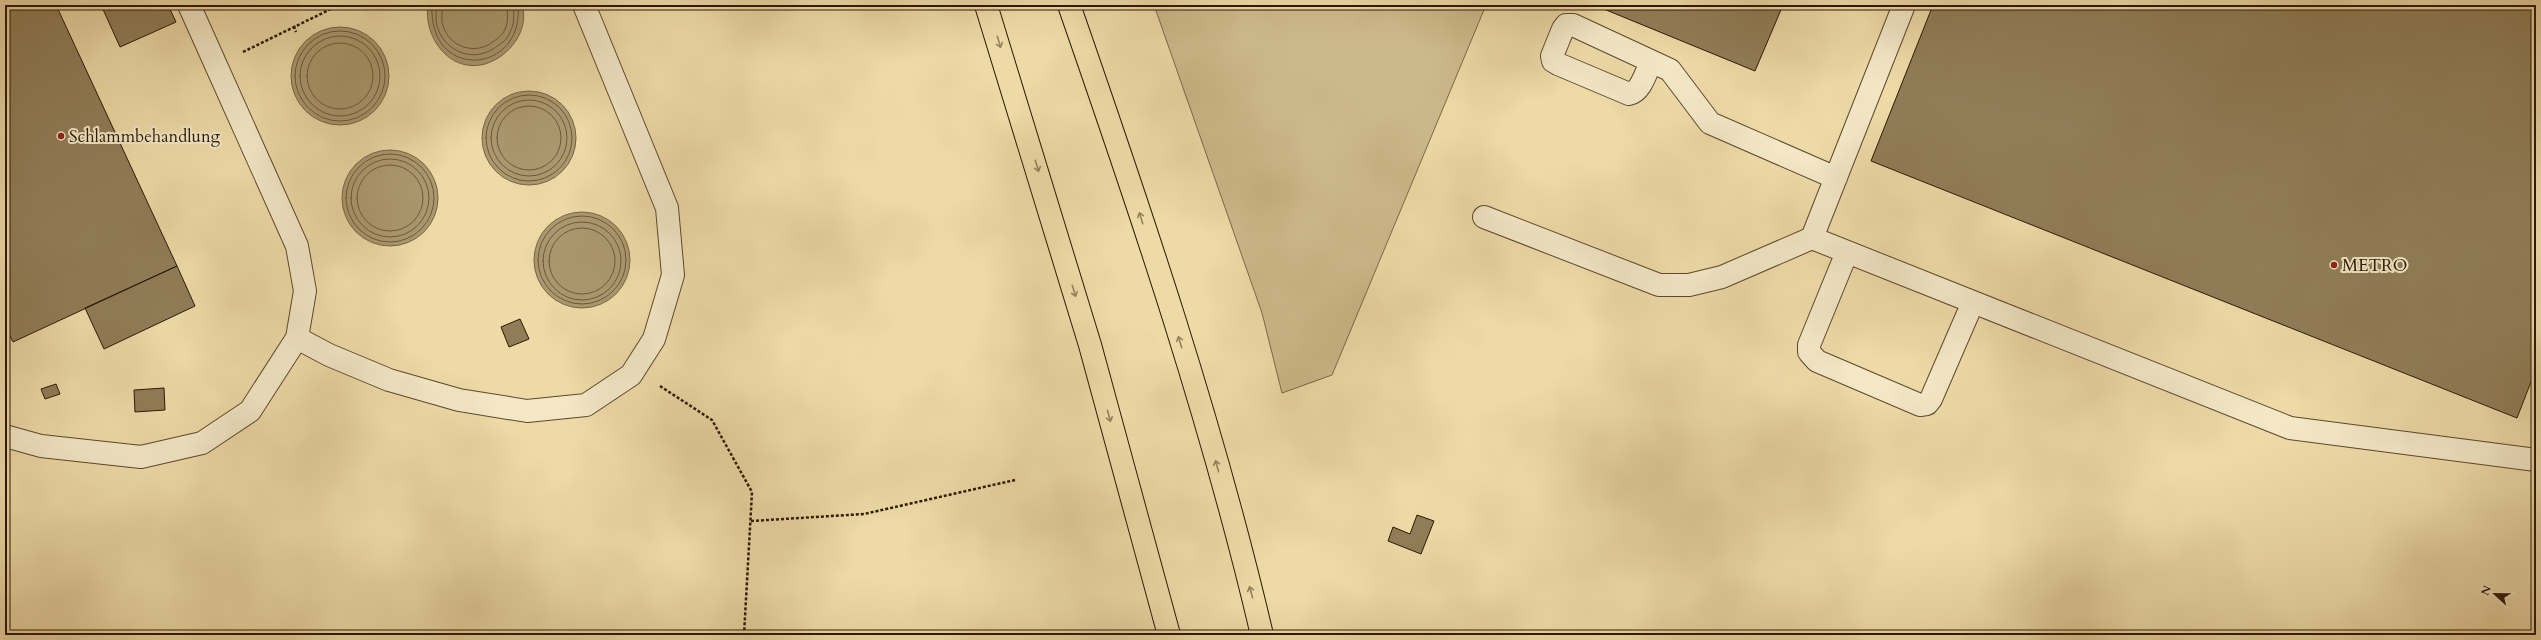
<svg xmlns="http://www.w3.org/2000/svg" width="2541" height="640" font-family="Cardo,serif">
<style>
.green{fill:#ccb98b;stroke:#7c6847}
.water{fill:#ab986f;stroke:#786544}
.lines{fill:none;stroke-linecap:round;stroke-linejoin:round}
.shore{stroke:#6c5839;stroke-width:1}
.building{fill:#907d58;stroke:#2c1803}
.minor-casing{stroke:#5c482c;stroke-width:24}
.highway-casing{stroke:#2c1803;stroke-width:24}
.path{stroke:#2c1803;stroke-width:2.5;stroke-dasharray:3 2;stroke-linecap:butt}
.minor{stroke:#f3e7c6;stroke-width:22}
.highway{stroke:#eddaa7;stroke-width:22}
.oneway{stroke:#96835d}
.poi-dot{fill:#8f2418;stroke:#f3e7c6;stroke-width:1.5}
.labels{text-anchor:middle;stroke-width:4;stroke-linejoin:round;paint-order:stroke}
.poi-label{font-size:17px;fill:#2c1803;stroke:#f3e7c6;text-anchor:start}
</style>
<rect width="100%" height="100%" fill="#eddaa7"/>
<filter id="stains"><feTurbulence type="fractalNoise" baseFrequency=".005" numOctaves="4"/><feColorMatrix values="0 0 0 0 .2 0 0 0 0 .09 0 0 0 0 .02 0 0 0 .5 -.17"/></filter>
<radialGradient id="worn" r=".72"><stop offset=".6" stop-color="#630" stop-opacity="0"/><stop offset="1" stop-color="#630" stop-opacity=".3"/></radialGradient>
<!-- green -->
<path class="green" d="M1154,5H1486L1332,375L1282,393L1262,313Z"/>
<!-- water -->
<path class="water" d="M428,5H522C530,30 509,57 485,64C449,74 423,36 428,5Z
M291 76a49 49 0 1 1 98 0a49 49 0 1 1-98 0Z
M482 138a47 47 0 1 1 94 0a47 47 0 1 1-94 0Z
M342 198a48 48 0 1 1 96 0a48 48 0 1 1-96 0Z
M534 260a48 48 0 1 1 96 0a48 48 0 1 1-96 0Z"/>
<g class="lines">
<!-- shore -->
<path class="shore" d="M432,5C428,83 525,74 518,5
M437,5C436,13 435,21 438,29C447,52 472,62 493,49C500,44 507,41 510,32C515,23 514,15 513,5
M443,5C442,12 441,19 443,26C450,47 473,54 490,44C496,39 502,37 505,29C509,21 507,14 507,5
M295 76a45 45 0 1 1 90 0a45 45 0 1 1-90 0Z
M300 76a40 40 0 1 1 80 0a40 40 0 1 1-80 0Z
M307 76a33 33 0 1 1 66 0a33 33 0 1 1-66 0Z
M486 138a43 43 0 1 1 86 0a43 43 0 1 1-86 0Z
M491 138a38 38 0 1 1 76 0a38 38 0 1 1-76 0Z
M497 138a32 32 0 1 1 64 0a32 32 0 1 1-64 0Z
M346 198a44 44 0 1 1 88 0a44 44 0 1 1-88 0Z
M351 198a39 39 0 1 1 78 0a39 39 0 1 1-78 0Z
M357 198a33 33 0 1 1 66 0a33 33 0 1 1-66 0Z
M538 260a44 44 0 1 1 88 0a44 44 0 1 1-88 0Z
M543 261a39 39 0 1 1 78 0a39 39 0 1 1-78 0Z
M549 261a33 33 0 1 1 66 0a33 33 0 1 1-66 0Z"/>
</g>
<!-- building -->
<path class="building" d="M5,5H56L177,266L13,342L5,326Z
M101,5H168L176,22L120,47Z
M1594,5H1783L1755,71Z
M1933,5H2536V369L2517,418L1871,161Z
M177,266L195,306L104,349L85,308Z
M520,319L529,339L509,347L501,327Z
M56,384L60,394L45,399L41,389Z
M164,388L165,410L135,412L134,390Z
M1417,515L1434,521L1421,554L1388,541L1393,527L1410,534Z"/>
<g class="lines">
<defs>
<path id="minor" d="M189,5L297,246L305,291L297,338L329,355L389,380L459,400L527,411L586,405L631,375L654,339L673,275L667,208L584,5
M1904,5L1812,238L2290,428L2536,460
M1651,62C1646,72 1641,92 1629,94L1558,64L1553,61L1552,56L1563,29L1566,25H1573L1670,70L1710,123L1836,178
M1484,217L1659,285H1689L1722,277L1812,238
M1847,252L1809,345V352L1817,361L1920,405L1927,404L1931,399L1973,302
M5,436L41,446L141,457L202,443L250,411L297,338"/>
<path id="highway" d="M986,5L1090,345L1169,635
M1069,5C1141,212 1212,421 1262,635"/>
</defs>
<!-- minor casing -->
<use href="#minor" class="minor-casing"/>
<!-- highway casing -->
<use href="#highway" class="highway-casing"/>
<!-- path -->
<path class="path" d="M294,26L296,32
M243,52L339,5
M660,386L712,420L752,492L744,635
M751,521L864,514L1015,480"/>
<!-- minor -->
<use href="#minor" class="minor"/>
<!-- highway -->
<use href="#highway" class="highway"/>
</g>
<!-- one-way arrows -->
<defs><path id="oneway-shaft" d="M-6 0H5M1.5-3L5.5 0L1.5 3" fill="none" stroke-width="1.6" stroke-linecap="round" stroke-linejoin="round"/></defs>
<g class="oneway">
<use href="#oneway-shaft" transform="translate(999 42) rotate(73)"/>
<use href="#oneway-shaft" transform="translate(1037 166) rotate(73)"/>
<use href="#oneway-shaft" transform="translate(1141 218) rotate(-107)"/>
<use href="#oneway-shaft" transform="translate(1074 291) rotate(73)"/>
<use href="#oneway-shaft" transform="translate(1180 342) rotate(-107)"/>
<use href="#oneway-shaft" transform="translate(1109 416) rotate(75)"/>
<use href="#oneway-shaft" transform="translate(1217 466) rotate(-105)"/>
<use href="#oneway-shaft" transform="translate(1251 592) rotate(-105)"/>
</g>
<!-- markers -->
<g class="poi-dot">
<circle cx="61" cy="136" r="4"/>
<circle cx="2334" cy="265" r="4"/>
</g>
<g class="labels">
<!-- poi labels -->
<g class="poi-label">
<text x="69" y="142">Schlammbehandlung</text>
<text x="2342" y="271">METRO</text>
</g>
</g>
<!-- margin -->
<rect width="2541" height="640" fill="none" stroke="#eddaa7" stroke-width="20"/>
<rect x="6" y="6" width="2529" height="628" fill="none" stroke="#2c1803" stroke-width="2"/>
<rect x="10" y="10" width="2521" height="620" fill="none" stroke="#2c1803"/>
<!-- north arrow -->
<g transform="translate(2495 594) rotate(292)" stroke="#f3e7c6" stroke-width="3" paint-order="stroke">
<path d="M0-3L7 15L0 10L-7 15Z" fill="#2c1803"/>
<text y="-6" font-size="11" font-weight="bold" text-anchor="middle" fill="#2c1803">N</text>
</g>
<rect width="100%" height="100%" filter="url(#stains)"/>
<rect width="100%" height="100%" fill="url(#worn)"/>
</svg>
